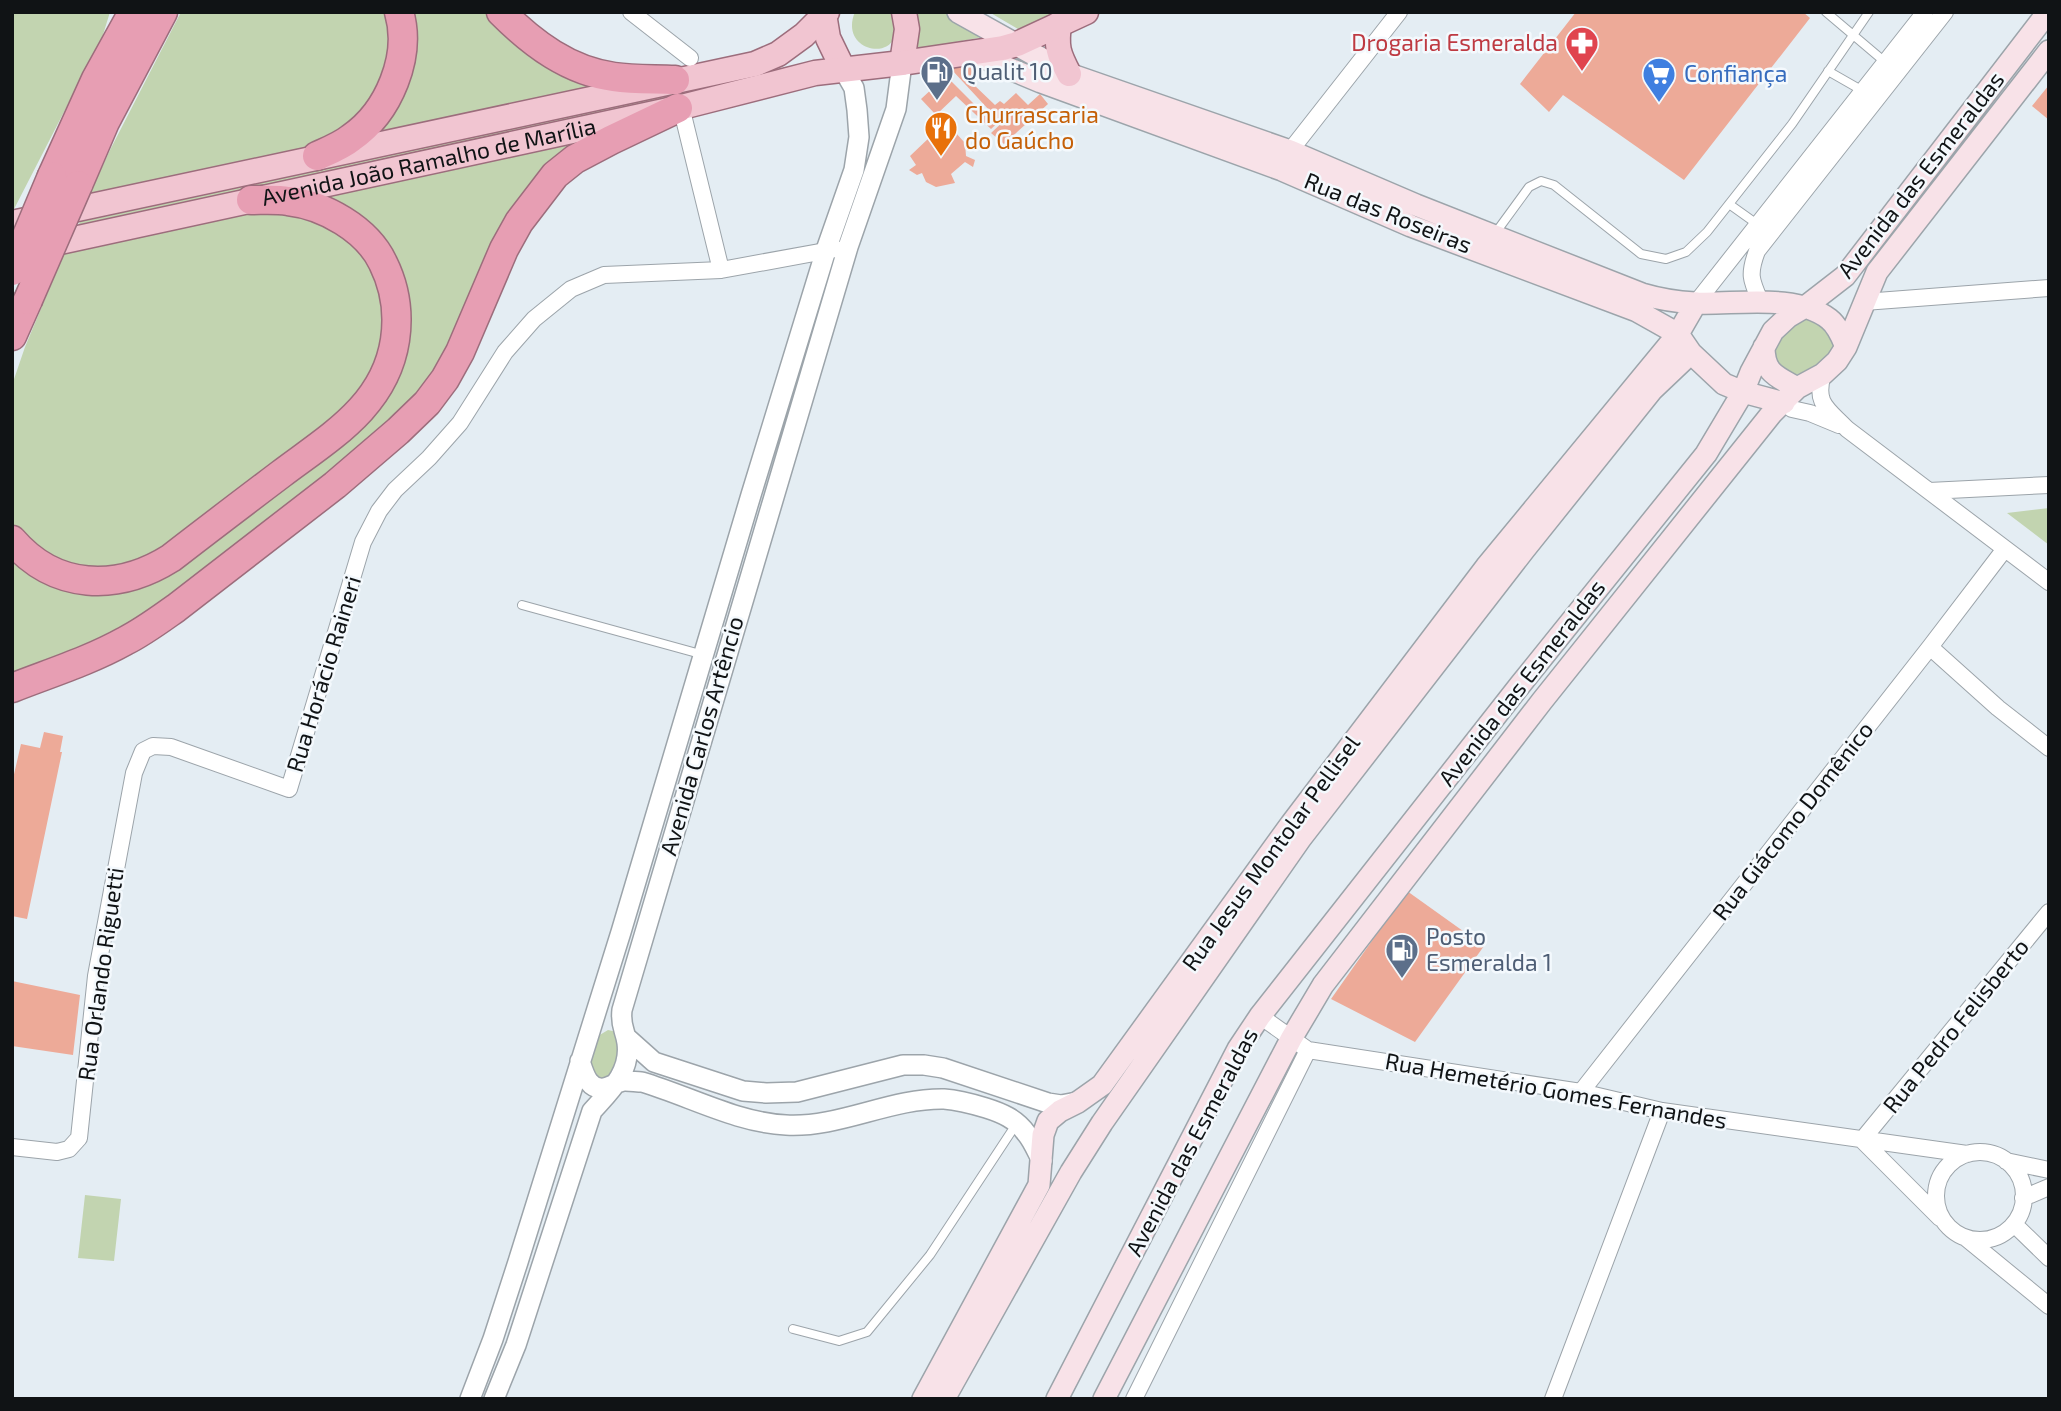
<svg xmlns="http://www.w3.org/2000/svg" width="2061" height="1411" font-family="'Exo 2',sans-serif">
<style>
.green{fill:#c2d4b0}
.building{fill:#edaa98}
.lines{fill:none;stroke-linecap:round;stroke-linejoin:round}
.service-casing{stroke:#9ca4aa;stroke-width:10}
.minor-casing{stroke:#9ca4aa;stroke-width:18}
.tertiary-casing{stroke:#9ca4aa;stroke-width:22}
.secondary-casing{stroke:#9ca4aa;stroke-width:24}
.primary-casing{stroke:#9c6d7c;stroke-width:27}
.motorway-casing{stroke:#9c6d7c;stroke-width:31}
.service{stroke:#fff;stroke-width:8}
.minor{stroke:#fff;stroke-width:16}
.tertiary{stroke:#fff;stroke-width:19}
.secondary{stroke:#f8e2e8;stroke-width:21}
.primary{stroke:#f1c5d1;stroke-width:24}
.motorway{stroke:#e79eb3;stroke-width:28}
.motorway-bridge-casing{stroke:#9c6d7c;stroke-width:31;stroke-linecap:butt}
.motorway-bridge{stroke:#e79eb3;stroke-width:28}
.labels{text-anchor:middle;stroke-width:5;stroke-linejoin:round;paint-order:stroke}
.health-label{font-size:23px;fill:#be3a42;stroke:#f4f9fd;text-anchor:end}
.service-label{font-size:23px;fill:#4e5e75;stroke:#f4f9fd;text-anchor:start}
.shop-label{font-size:23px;fill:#366cbe;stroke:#f4f9fd;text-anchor:start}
.food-label{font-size:23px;fill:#c56008;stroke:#f4f9fd;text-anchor:start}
.street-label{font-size:23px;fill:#101315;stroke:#f4f9fd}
</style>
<rect width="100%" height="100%" fill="#e4edf3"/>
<!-- green -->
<path class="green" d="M12,12H110L102,38L12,213Z
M181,12H394L387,86L329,144L90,193L110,150Z
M408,12H493L614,83L366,135Z
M855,12H895L897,15C896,22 897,32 894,38C885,60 840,47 855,12Z
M915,12H944L969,24L988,36L914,50Z
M989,12H1057L1018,29Z
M720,80L721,85L667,101L76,231L82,217Z
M625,127L580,150L426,393L167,607L12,682V550L110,586L366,415L394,272L304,197Z
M271,206L346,228L391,294L368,398L165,557L76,575L12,530V385L25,347L65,251Z
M1808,319L1825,326C1827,331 1831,336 1833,341C1837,360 1799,383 1783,371C1779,369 1776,362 1773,358C1775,339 1789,322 1808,319Z
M2049,508V545L2007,513Z
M608,1030L617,1032L621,1036L616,1074L597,1081L589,1063L598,1036Z
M85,1195L121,1199L114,1261L78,1258Z"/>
<!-- building -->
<path class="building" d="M1576,12H1803L1810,18L1684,180L1563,95L1549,112L1520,84Z
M962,60H967L981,74L972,83L995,105L1000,101L1004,104L1016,93L1028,105L1040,94L1048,104L1004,144L991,133L1005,120L1003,118L991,129L956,96L936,115L921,99L946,76L985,115L989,110L952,70Z
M2049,85V120L2032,106Z
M938,132H955L965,143L966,156L975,160L973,167L965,162L951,174L955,183L936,187L926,182L922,173L917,175L909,170L916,165L910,156L931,136Z
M44,732L63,736L60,752H62L27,919L12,916V783L21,744L40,748Z
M1407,891L1484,946L1415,1042L1331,999Z
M12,981L80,995L73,1055L12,1046Z"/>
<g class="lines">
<defs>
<path id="service" d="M1826,12L1885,62
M1828,71L1863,91
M1729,204L1757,224
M1494,235L1529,187L1541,181L1554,185L1641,254L1666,259L1686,252L1707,232L1792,124L1869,12
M522,605L704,655
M793,1329L839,1341L867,1332L930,1255L1017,1123"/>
<path id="minor" d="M631,12L690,58
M684,119L721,270
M1286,161L1290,151L1399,12
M1864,302L2049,288
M1696,303L1925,12
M1761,303C1751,280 1748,275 1757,251L1945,12
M1823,374C1814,404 1828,409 1847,429L2049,582
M1784,403L1792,409L1810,413L1839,425
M1929,491L2049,485
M1930,647L1998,708L2049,748
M1260,1016L1308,1050L1581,1092L1662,1111L1967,1154
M1581,1092L1930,647L2004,550
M1862,1140L2049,912
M1862,1140L1940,1218
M12,1147L57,1152L69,1149L79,1138L96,976L134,773L143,751L153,746L171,747L289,789L363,542L379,511L395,490L429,458L460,423L505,352L534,319L571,289L604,275L721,270L836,249
M1936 1196a44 44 0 1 1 88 0a44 44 0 1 1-88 0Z
M2006,1161L2049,1170
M2023,1198L2049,1187
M2014,1224L2049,1258
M1966,1238L2049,1306
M1134,1399L1308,1050
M1553,1399L1662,1111"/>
<path id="tertiary" d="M626,1037L654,1062L743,1091L766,1093L797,1092L903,1065H924L943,1068L1048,1103L1061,1105L1077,1102
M580,1061C584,1073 588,1090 604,1088C611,1087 618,1081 625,1081C631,1081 637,1082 642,1082C689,1096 738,1123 786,1125C840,1128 890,1098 944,1099C958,1100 973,1104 986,1108C1002,1113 1016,1119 1026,1133C1033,1141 1037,1152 1042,1161
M470,1399L493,1339L518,1262L621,932L751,495L826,250L854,170L859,137L857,110L854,88L843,69
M494,1399L516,1345L592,1111C610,1091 631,1072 627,1043C625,1029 620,1026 622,1010L848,247L896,109L902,63"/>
<path id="secondary" d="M958,12L1069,74L1290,151L1416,205L1642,294C1659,299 1677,302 1695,303C1735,305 1796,293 1829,319C1838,326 1842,337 1846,347
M972,53L1041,82L1282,170L1411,226L1637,311L1678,334L1691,353L1724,384L1743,392L1784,403
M1764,347C1764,373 1776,376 1797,388
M923,1399L1039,1185L1043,1135L1048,1121L1060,1111L1078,1102L1102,1085L1291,824L1486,567L1678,334L1696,303
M944,1399L1071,1172L1102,1123L1301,838L1524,550L1652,390L1691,353
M1057,1399L1238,1049L1260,1016L1520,685L1706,454L1743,392L1751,372L1773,331L1788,317L1805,307L1845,276L2048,12
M1104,1399L1291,1039L1323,985L1542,701L1772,413L1797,388L1823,374L1837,361L1846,347L1877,272L2049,51"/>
<g id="primary">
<path d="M824,14L828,38L843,69"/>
<path d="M1059,24C1056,47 1058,53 1069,74"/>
<path d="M902,63L907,29L904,12"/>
<path d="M12,223L755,64L778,54L804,35L827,12"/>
<path id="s1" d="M37,247L678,108L815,73L902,63L1003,48L1017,44L1086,12"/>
</g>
<path id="motorway" d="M501,12C533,44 569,71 614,77C634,80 655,79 675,80
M317,156C328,151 341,146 351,138C389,112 412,56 399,12
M52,176L96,79L133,12
M78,185L105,122L163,12
M12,336L28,300
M12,540C55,590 117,592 171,558C207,530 244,502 281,474C330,437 385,406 395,340C399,313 395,287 383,263C367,229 324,205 288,201C276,199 263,200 251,200
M12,688C50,673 89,661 125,641C143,632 159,620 176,608L335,485L398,431L427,403L445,379L460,352L504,249L519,222L555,175L575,159L611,140L678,108"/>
</defs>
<!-- service casing -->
<use href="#service" class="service-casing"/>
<!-- minor casing -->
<use href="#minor" class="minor-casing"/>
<!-- tertiary casing -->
<use href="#tertiary" class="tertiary-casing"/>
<!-- secondary casing -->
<use href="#secondary" class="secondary-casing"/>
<!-- primary casing -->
<use href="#primary" class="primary-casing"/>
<!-- motorway casing -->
<use href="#motorway" class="motorway-casing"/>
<!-- service -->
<use href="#service" class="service"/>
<!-- minor -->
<use href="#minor" class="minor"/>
<!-- tertiary -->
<use href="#tertiary" class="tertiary"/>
<!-- secondary -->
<use href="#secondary" class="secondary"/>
<!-- primary -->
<use href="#primary" class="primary"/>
<!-- motorway -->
<use href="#motorway" class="motorway"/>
<defs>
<path id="motorway-bridge" d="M12,271L52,176
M28,300L78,185"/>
</defs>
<!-- motorway-bridge casing -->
<use href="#motorway-bridge" class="motorway-bridge-casing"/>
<!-- motorway-bridge -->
<use href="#motorway-bridge" class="motorway-bridge"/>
</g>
<!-- icons -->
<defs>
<symbol id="pharmacy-pin" viewBox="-11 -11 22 30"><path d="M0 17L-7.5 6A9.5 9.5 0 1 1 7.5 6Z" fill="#e0444e" stroke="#f4f9fd"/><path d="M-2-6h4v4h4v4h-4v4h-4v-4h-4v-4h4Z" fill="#fff"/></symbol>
<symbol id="fuel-pin" viewBox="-11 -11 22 30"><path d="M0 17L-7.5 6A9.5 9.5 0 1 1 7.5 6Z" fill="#5c6f8a" stroke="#f4f9fd"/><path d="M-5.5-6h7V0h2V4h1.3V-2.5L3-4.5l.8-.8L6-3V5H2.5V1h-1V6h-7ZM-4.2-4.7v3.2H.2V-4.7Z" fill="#fff"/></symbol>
<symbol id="supermarket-pin" viewBox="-11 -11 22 30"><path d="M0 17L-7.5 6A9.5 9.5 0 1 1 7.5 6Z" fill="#3f7fe0" stroke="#f4f9fd"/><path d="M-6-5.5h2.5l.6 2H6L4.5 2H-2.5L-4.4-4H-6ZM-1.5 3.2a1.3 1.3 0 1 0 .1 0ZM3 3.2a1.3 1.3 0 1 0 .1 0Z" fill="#fff"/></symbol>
<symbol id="restaurant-pin" viewBox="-11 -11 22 30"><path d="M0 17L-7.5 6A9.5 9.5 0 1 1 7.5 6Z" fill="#e8710a" stroke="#f4f9fd"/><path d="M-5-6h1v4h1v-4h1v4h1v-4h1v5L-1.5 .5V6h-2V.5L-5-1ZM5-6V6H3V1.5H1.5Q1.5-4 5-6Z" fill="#fff"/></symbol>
</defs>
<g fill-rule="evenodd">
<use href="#pharmacy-pin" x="1563" y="24" width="38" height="52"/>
<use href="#fuel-pin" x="918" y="53" width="38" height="52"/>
<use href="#supermarket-pin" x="1640" y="55" width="38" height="52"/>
<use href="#restaurant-pin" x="922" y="109" width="38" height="52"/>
<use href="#fuel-pin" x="1383" y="931" width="38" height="52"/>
</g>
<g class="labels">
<!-- health labels -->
<g class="health-label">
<text x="1558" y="51">Drogaria Esmeralda</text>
</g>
<!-- service labels -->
<g class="service-label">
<text x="962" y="80">Qualit 10</text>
<text x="1426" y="945">Posto<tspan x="1426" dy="26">Esmeralda 1</tspan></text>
</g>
<!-- shop labels -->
<g class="shop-label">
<text x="1684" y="82">Confiança</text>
</g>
<!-- food labels -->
<g class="food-label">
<text x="965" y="123">Churrascaria<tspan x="965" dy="26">do Gaúcho</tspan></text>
</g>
<!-- street labels -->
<g class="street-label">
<text dy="8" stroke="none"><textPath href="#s1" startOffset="401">Avenida João Ramalho de Marília</textPath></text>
<text transform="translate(1921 175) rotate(-52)" y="8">Avenida das Esmeraldas</text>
<text transform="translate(1388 213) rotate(22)" y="8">Rua das Roseiras</text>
<text transform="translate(324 674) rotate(-73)" y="8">Rua Horácio Raineri</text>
<text transform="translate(1522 683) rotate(-52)" y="8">Avenida das Esmeraldas</text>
<text transform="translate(702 736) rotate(-74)" y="8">Avenida Carlos Artêncio</text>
<text transform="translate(1793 821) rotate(-52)" y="8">Rua Giácomo Domênico</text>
<text transform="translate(1271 853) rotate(-54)" y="8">Rua Jesus Montolar Pellisel</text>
<text transform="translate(101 974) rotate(-82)" y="8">Rua Orlando Riguetti</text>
<text transform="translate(1956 1026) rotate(-51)" y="8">Rua Pedro Felisberto</text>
<text transform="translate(1556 1091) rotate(10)" y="8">Rua Hemetério Gomes Fernandes</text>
<text transform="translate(1192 1142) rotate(-62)" y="8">Avenida das Esmeraldas</text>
</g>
</g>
<!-- border -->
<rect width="2061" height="1411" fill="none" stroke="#101315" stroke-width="28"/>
</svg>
